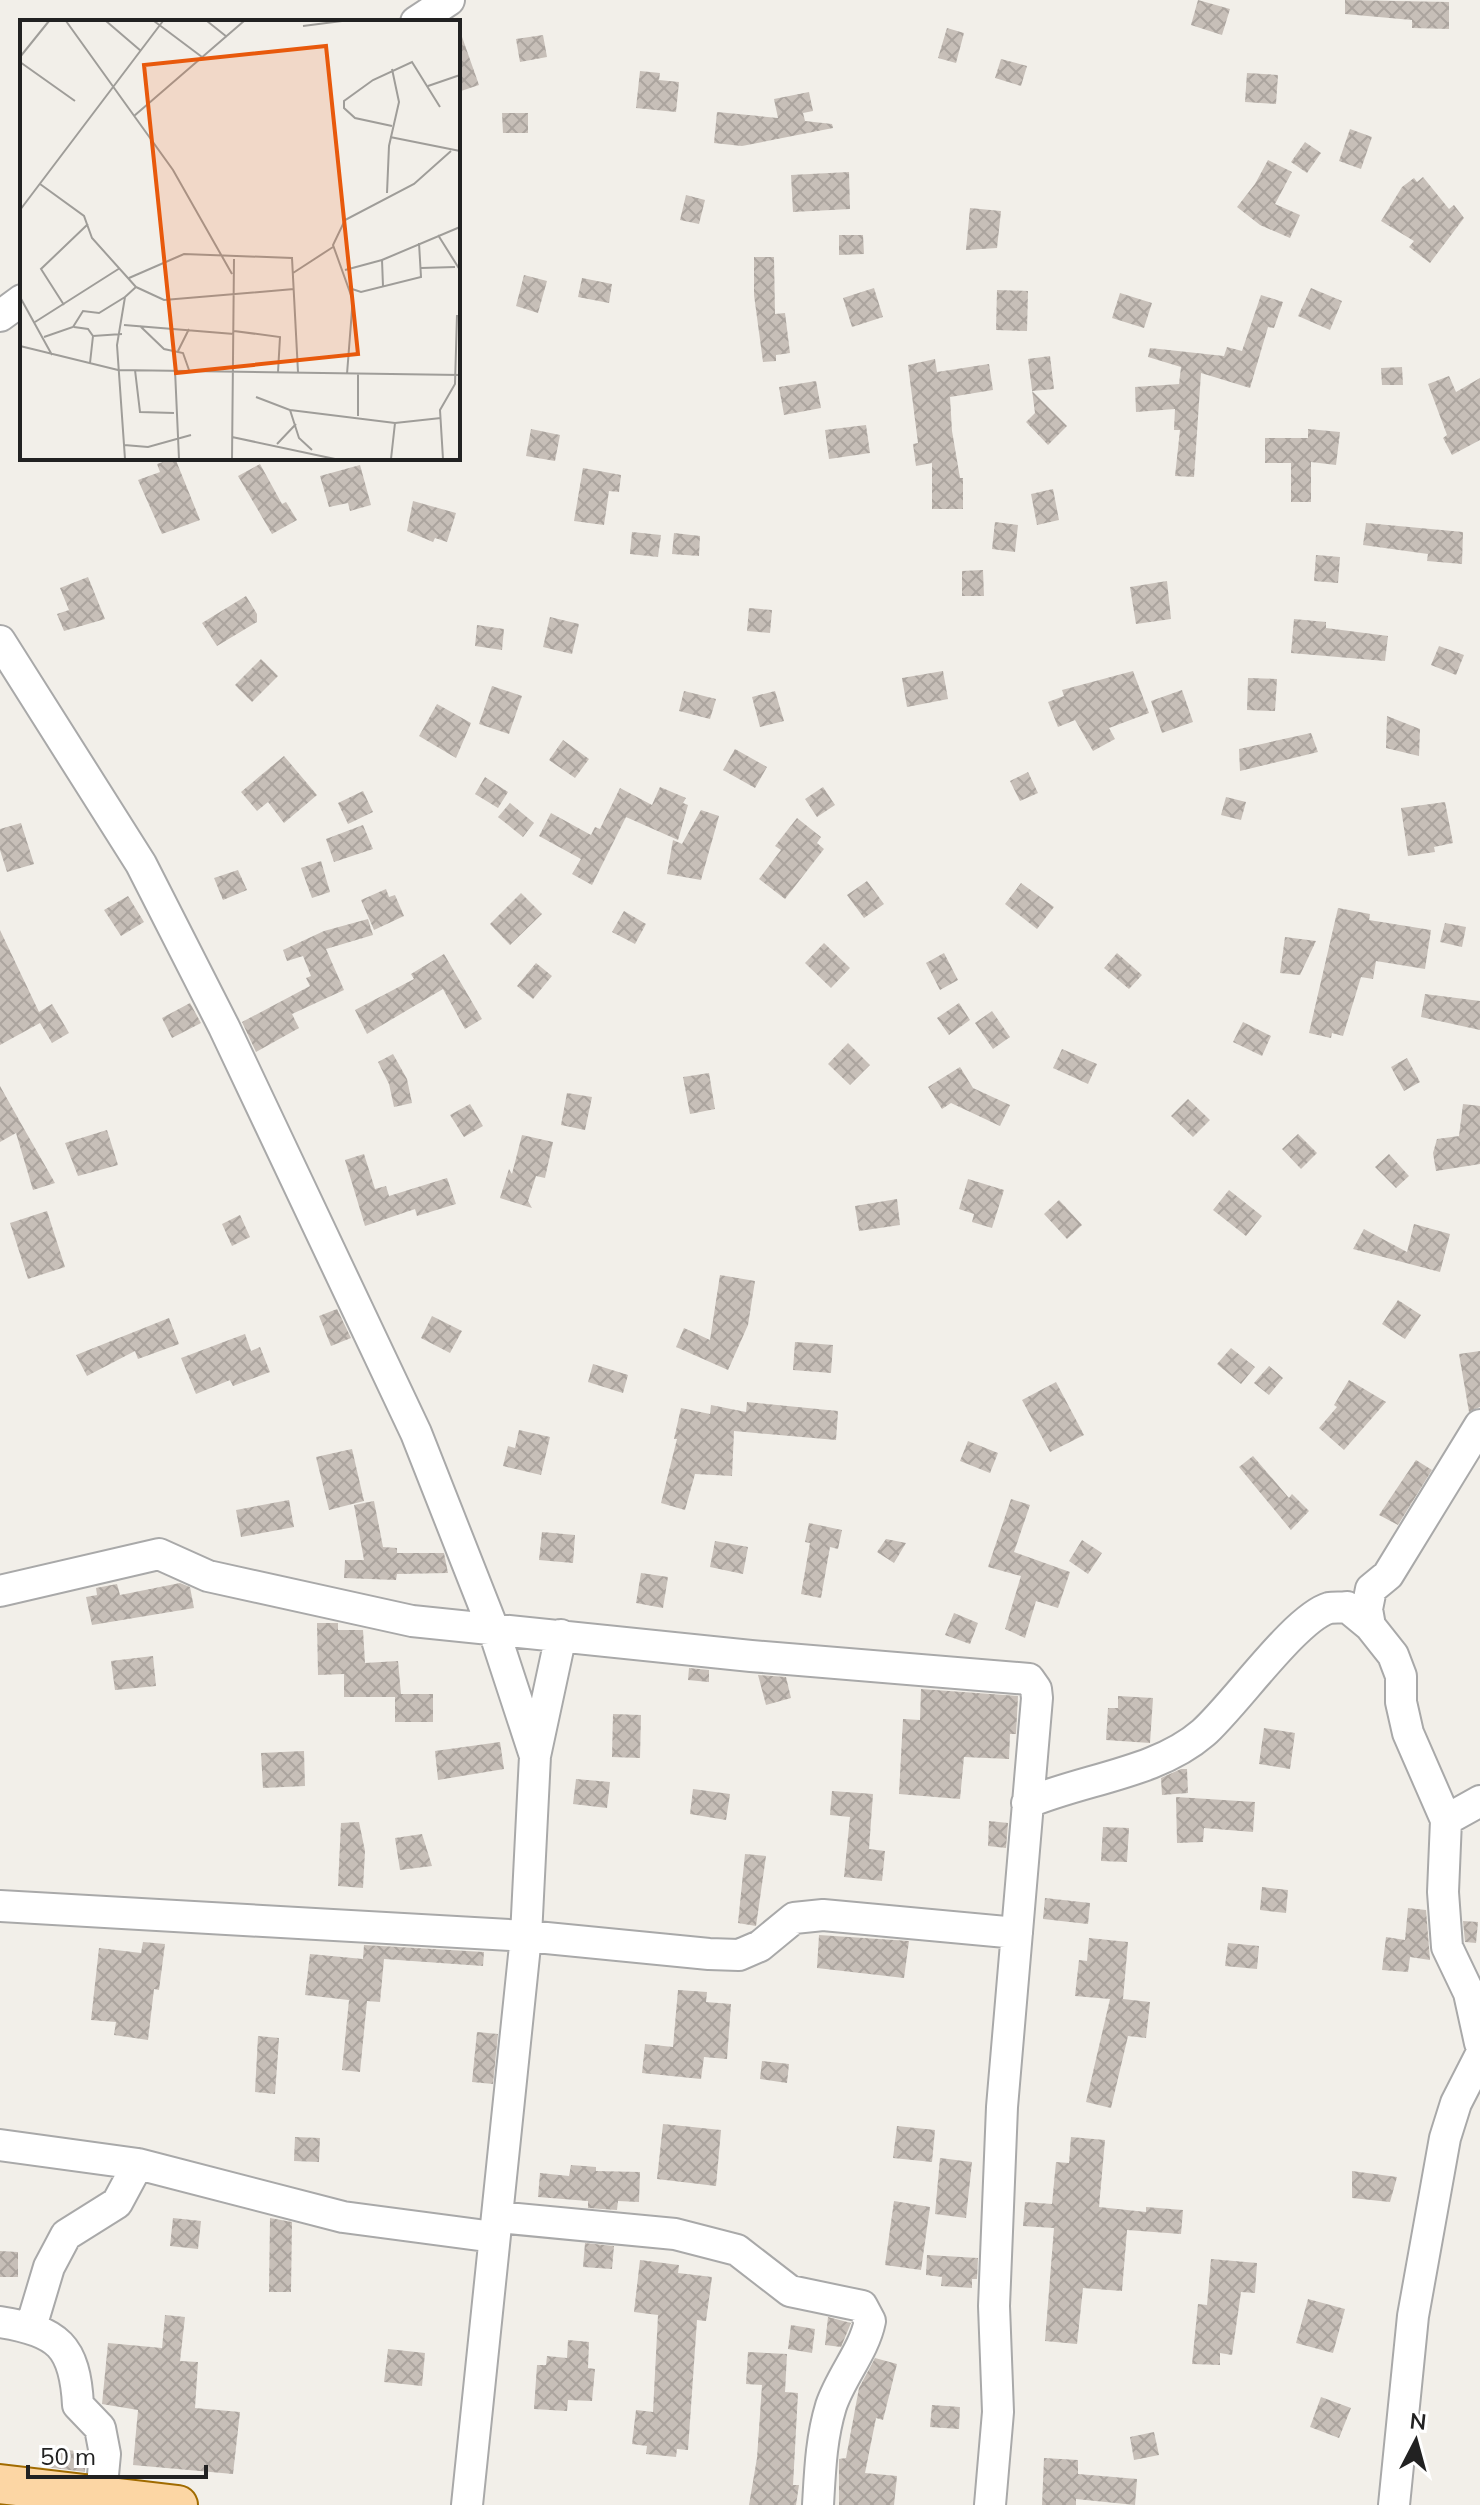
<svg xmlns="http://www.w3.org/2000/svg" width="1480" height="2505" font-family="Mulish,sans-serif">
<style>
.building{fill:url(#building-cross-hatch)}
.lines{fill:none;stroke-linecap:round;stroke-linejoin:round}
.minor-casing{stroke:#a9a9a9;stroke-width:34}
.major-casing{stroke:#a06b00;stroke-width:42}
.minor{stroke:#fff;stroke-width:30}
.major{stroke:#fcd6a4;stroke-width:38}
.inset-road{fill:none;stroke:#9f9d99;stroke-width:2}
.view{fill:#e8590c;fill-opacity:0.15;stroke:#e8590c;stroke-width:4}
.inset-edge{fill:none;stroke:#222;stroke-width:4}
</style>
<defs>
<pattern id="building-cross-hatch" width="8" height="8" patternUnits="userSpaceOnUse" patternTransform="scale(2)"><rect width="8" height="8" fill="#c7bfb8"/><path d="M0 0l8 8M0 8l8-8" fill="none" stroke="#aba49e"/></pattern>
</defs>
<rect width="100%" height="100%" fill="#f2efe9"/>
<!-- building -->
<path class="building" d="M1198,0L1230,9L1222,35L1191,25Z
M1345,0L1449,2V29L1412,28V20L1345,14Z
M947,28L964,33L956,63L938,58Z
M458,34H461L479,85L458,92Z
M543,35L547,57L520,62L516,39Z
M1001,59L1027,66L1021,86L995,78Z
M640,71L660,73L659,80L679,82L676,112L636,108Z
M1247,73L1278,75L1276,104L1245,102Z
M809,92L813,111L803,113L805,121L832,124L833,128L742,146L714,143L717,112L778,118L774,99Z
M502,113H528V133H503Z
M1350,129L1372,137L1361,169L1339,161Z
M1305,142L1321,153L1307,173L1291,162Z
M1268,160L1292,172L1275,204L1300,215L1290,238L1260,225L1237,207L1255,184Z
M849,172L850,209L793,212L791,175Z
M1423,177L1449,209L1454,205L1464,218L1430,263L1409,247L1414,241L1381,221L1402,187L1414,178L1417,182Z
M686,195L705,200L699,224L680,220Z
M970,208L1001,211L997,248L966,250Z
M839,235H863L864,254L839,255Z
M754,257H774L775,314L785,313L790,353L776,355V361L763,362L754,295Z
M524,275L547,281L538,313L516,306Z
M582,278L612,284L609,303L578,297Z
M874,288L883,317L852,327L843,298Z
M1311,288L1342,301L1330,330L1298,316Z
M997,290L1028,291L1027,331L996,330Z
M1120,293L1152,303L1144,328L1112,318Z
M1261,295L1283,302L1274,328L1268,327L1250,388L1201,373L1194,477L1175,476L1180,430H1174L1175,409L1136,412L1135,387L1179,384L1181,367L1148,357L1150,348L1224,356L1227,347L1242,351Z
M1050,356L1054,389L1032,391L1067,426L1048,445L1026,422L1035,413L1028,359Z
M935,359L937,372L989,364L993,390L950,397L952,431L960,478H963V509H932V463L916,466L913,444L918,443L908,365Z
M1402,367L1403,385H1382L1381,368Z
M1449,376L1456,392L1480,378V440L1452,455L1443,438L1447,435L1428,384Z
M816,381L821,408L784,415L779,387Z
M866,425L870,453L829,459L825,430Z
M531,429L560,435L555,461L526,456Z
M1308,429L1340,432L1336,465L1311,462V502H1291V463H1265V438H1308Z
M175,458L200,520L162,534L138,480L160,472L157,464Z
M260,464L282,504L286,502L297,520L272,534L238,476Z
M360,465L371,505L350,511L348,503L329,507L320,476Z
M583,468L621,475L619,492L609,491L604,525L574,521Z
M1053,489L1059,520L1037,525L1031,494Z
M413,501L456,513L447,542L435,538L433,542L407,531Z
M995,522L1018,525L1015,552L992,549Z
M1366,523L1463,532L1462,564L1427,561L1428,554L1363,545Z
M632,532L661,535L658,557L630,554Z
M674,533L700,536L699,556L672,554Z
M1316,555L1340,557L1338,583L1314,581Z
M983,570L984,596H962V571Z
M88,577L105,619L64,631L57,614L69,610L60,588Z
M1167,581L1171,619L1136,624L1130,587Z
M246,596L257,614V622L217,646L202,623Z
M749,608L772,610L770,633L747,631Z
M550,617L579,624L572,654L543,647Z
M1294,619L1326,622V628L1388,636L1385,661L1291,653Z
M477,625L504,629L502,650L475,646Z
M1439,646L1464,655L1456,675L1431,665Z
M261,659L278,676L252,702L235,685Z
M943,671L948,699L907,707L902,678Z
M1133,671L1149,713L1109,728L1115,739L1093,751L1075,720L1058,727L1048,702L1064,696L1062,690Z
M1248,678L1277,679L1275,711L1247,710Z
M492,686L522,696L509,734L479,724Z
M1182,690L1193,722L1162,733L1151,701Z
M684,691L716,699L710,719L679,711Z
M775,691L784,721L760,727L752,697Z
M437,704L471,723L456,758L419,736Z
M1387,716L1420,729L1419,756L1386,748Z
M1311,733L1318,752L1240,771L1239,749Z
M563,740L589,759L575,778L549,760Z
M735,749L767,767L755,788L723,770Z
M284,756L317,795L284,823L268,802L257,811L241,792Z
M1028,772L1038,793L1020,801L1010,781Z
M485,777L508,792L498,808L475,794Z
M660,787L686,798L683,803L688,805L678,840L626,817L592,885L572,874L581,859L539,836L551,813L591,835L595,827L600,829L620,788L652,805Z
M823,787L835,805L817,817L805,799Z
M363,791L373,812L348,824L338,803Z
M1226,797L1246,802L1241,820L1221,815Z
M1445,802L1453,843L1434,847L1435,852L1408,856L1401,808Z
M510,803L534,823L523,837L498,817Z
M701,810L719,816L701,880L667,874L673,840L682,844Z
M797,818L821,837L817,843L824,849L785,899L759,879L781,850L775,846Z
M21,823L34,864L7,872L0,850V829Z
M363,825L373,849L334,862L326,839Z
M321,861L330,892L312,898L301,868Z
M238,870L247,890L223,900L214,878Z
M867,881L884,904L864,918L847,895Z
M1021,883L1054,907L1037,929L1005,904Z
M386,889L389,897L395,895L404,916L374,930L361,900Z
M521,893L542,914L510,945L490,924Z
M128,896L144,922L121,936L104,910Z
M1338,908L1370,914L1369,920L1431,930L1425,969L1376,961L1373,979L1361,977L1343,1036L1332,1033L1331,1038L1309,1033Z
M624,911L646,924L635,944L612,932Z
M368,919L373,935L326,949L344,990L292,1014L299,1028L256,1052L242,1022L310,986L306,978L311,976L303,956L287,961L283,950L324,931Z
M1445,923L1466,927L1462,947L1440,942Z
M0,930L39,1012L52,1004L69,1033L52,1043L40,1023L0,1045Z
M1285,937L1316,941L1300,975L1280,973Z
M824,943L850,968L831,988L805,963Z
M944,953L958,980L940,990L926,963Z
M1117,953L1142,975L1129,989L1104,968Z
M444,954L482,1019L465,1029L443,989L367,1034L355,1010L414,979L411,974Z
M536,963L552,976L533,999L517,986Z
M1425,994L1480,1001V1030L1421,1017Z
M190,1003L201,1023L172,1038L162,1018Z
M959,1003L970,1020L949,1035L937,1018Z
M992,1011L1010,1037L993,1049L975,1023Z
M1243,1022L1271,1036L1262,1056L1233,1042Z
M848,1043L870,1065L850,1085L828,1064Z
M1062,1049L1097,1064L1088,1084L1053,1068Z
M393,1054L407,1079L412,1103L394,1107L389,1084L378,1062Z
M1407,1058L1420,1082L1404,1091L1391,1067Z
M960,1067L973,1088L1010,1105L1000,1126L951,1103L942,1109L928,1087Z
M709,1073L715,1109L690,1114L683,1077Z
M0,1086L23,1127L55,1183L33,1190L16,1133L0,1142Z
M567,1093L592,1097L585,1130L561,1125Z
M1188,1099L1210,1120L1193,1137L1171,1116Z
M470,1104L483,1126L464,1137L450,1115Z
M1463,1104L1480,1106V1164L1436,1171L1433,1153L1437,1139L1459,1136Z
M107,1130L118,1165L78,1176L65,1143Z
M1298,1134L1317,1153L1301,1169L1282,1149Z
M522,1135L553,1142L545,1178L536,1176L528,1201L532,1208L500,1198L509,1169L512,1174Z
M364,1154L375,1189L386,1186L389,1196L447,1178L456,1204L417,1216L415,1209L365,1226L345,1160Z
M1389,1154L1409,1176L1396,1188L1375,1167Z
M968,1179L1004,1190L992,1228L972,1222L974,1214L959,1209Z
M1229,1190L1262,1216L1246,1236L1213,1210Z
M897,1199L900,1225L859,1231L855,1206Z
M1059,1200L1082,1225L1067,1239L1044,1214Z
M47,1211L65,1267L28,1279L10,1223Z
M240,1215L250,1237L232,1246L222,1224Z
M1414,1224L1450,1234L1440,1272L1353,1249L1364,1229L1407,1252Z
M720,1275L755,1281L748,1325L728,1370L676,1347L684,1328L710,1340Z
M1398,1300L1421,1315L1405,1339L1382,1324Z
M337,1309L351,1338L331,1346L319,1316Z
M432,1316L462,1331L450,1353L421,1338Z
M169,1318L179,1344L138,1359L135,1351L87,1376L76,1355Z
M245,1334L251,1351L260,1347L270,1372L233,1386L230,1380L196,1394L181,1358Z
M795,1342L833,1345L831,1373L793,1370Z
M1231,1348L1255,1367L1241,1384L1217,1364Z
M1480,1351V1407L1469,1412L1459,1354Z
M593,1364L628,1375L623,1393L588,1382Z
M1269,1366L1283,1378L1269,1395L1254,1383Z
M1349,1380L1386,1402L1344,1450L1319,1428L1337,1407L1334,1405Z
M1056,1382L1084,1435L1050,1452L1022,1400Z
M747,1402L838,1411L836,1440L734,1431L732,1476L695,1474L685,1510L661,1503L677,1439H674L681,1408L710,1414L711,1405L746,1412Z
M519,1430L550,1437L541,1475L503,1466L508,1446L515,1448Z
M968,1441L998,1453L990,1473L960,1461Z
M352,1449L364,1501L329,1510L316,1457Z
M1253,1456L1289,1498L1292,1494L1309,1511L1291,1530L1239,1467Z
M1416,1460L1432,1470L1398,1525L1379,1515Z
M1011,1499L1030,1505L1014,1552L1070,1572L1058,1608L1036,1601L1025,1638L1005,1629L1021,1576L988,1567Z
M289,1500L294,1527L241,1537L236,1510Z
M374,1501L383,1547L397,1548V1553H444L448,1573L397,1574L396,1580L344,1578L345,1560H364L354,1505Z
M809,1523L842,1530L838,1549L830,1547L821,1598L801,1594L810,1543L805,1542Z
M542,1532L575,1535L573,1563L539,1560Z
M886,1539L906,1543L894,1563L877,1552Z
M1082,1540L1102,1553L1088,1574L1069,1561Z
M715,1541L748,1547L743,1574L710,1567Z
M641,1573L668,1577L663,1608L636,1603Z
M180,1583L190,1587L194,1608L92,1625L86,1597L97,1595L96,1588L117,1584L120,1595Z
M954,1613L978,1623L970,1644L945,1635Z
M317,1623H338V1630H363L365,1663L398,1661L401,1694H433V1722H395V1697H344V1674L318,1675Z
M153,1656L156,1686L115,1690L111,1661Z
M689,1668L709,1670V1682L688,1680Z
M758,1675L786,1677L791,1698L766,1705Z
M921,1689L1018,1696L1016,1734H1010L1009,1759L964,1757L960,1799L899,1794L903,1719L920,1720Z
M1118,1696L1153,1698L1150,1743L1106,1740L1108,1708H1118Z
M613,1714L641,1715L640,1758L612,1757Z
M1264,1728L1295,1733L1290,1769L1259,1764Z
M500,1742L504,1769L438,1780L435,1751Z
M304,1751L305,1786L263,1788L261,1753Z
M1181,1769H1187L1188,1793L1162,1795L1161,1778Z
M576,1779L610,1782L607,1808L573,1804Z
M693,1789L730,1794L726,1820L690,1814Z
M832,1791L873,1794L869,1849L885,1851L882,1881L844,1877L850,1817L830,1815Z
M1176,1797L1255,1802L1253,1832L1204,1828L1203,1842L1177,1843Z
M989,1821L1008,1823L1006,1848L988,1846Z
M359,1822L365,1851L363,1888L338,1886L341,1823Z
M1103,1827L1129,1828L1127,1862L1101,1861Z
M422,1834L432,1866L400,1870L395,1838Z
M745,1854L766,1856L756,1926L738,1923Z
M1262,1887L1288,1890L1286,1913L1260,1910Z
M1045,1898L1090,1903L1088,1924L1043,1919Z
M1408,1908L1426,1910L1430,1960L1410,1957L1408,1972L1382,1970L1386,1937L1405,1940Z
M1463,1921L1478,1922L1476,1943L1465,1942Z
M819,1935L909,1941L904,1978L817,1968Z
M1089,1938L1128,1942L1123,1999L1150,2002L1146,2038L1128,2036L1111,2108L1086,2102L1110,1999L1075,1996L1079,1960L1087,1961Z
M143,1942L165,1944L159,1990L154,1989L148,2040L114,2035L116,2022L91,2020L99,1948L141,1953Z
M1228,1943L1259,1946L1257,1969L1225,1966Z
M364,1945L484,1952L483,1966L384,1959L380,2002L367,2001L360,2072L342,2070L349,2000L305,1995L310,1954L363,1959Z
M678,1990L707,1992L706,2002L731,2004L727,2059L704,2057L701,2079L642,2073L645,2044L673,2047Z
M477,2032L498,2034L493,2084L472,2082Z
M258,2036L279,2038L275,2094L255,2092Z
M762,2061L789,2064L787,2083L760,2079Z
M663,2124L721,2130L716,2186L657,2179Z
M897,2126L935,2130L932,2162L893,2158Z
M295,2137L320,2138L319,2162L294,2161Z
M1071,2137L1105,2140L1099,2207L1146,2212V2207L1183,2210L1181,2234L1127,2230L1122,2291L1083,2288L1077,2344L1045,2341L1054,2228L1023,2226L1025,2202L1052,2204L1056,2162L1069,2163Z
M940,2158L972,2162L966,2218L935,2214Z
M571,2165L596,2167V2171L640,2172L639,2202L618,2201L617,2210L588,2208V2201L538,2197L540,2173L569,2176Z
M1352,2171L1397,2177L1390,2202L1352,2198Z
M894,2201L930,2207L921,2270L885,2265Z
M173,2218L201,2221L198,2249L170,2246Z
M270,2218L292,2222L291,2292H269Z
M585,2243L614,2246L612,2269L583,2267Z
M0,2251L18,2252V2277H0Z
M927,2255L978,2258L977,2279H972V2288L941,2286L942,2277L926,2275Z
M1211,2259L1257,2263L1255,2293L1241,2292L1232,2355L1220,2353V2365L1192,2364L1198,2304L1207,2305Z
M640,2260L679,2265L678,2273L712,2277L706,2321L697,2320L688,2450L677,2449L676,2457L646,2454L647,2446L632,2444L636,2410L653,2412L658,2315L634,2312Z
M1308,2299L1345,2309L1333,2353L1296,2343Z
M165,2315L185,2317L180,2361L198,2362L195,2408L240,2412L233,2474L133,2465L138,2410L102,2404L108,2343L162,2348Z
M828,2317L851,2323L841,2347L825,2345Z
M791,2325L815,2329L812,2353L788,2349Z
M568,2340L589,2342L588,2368L595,2369L592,2401L568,2400L567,2411L534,2409L537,2365H546L547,2356L567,2358Z
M388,2349L425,2353L422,2386L384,2382Z
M748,2352L787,2354L785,2392L798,2393L793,2485H799L796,2505H749L757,2458L762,2385L746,2384Z
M875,2358L897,2364L883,2420L876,2418L865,2473L897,2476L894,2505H839V2459L846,2458L859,2388Z
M1321,2397L1351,2408L1339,2438L1310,2427Z
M932,2405L960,2407L959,2429L930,2427Z
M1154,2432L1159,2455L1134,2460L1130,2437Z
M48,2448L86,2452L85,2472L46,2467Z
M1044,2458L1078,2460V2474L1137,2479L1135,2505L1076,2499V2505H1042Z"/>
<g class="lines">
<defs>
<path id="minor" d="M416,22L449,0
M0,316L22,300
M0,641L141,864L224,1027L416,1433L494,1631L535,1756
M1480,1425L1388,1575L1371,1589L1367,1609L1370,1626L1393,1655L1401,1676V1702L1408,1733L1446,1820L1443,1892L1447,1947L1469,1993L1480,2043
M0,1591L159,1554L208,1576L412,1621L751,1656L1029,1679L1036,1689L1037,1698L1002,2107L994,2306L998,2412L990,2505
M1027,1803C1083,1779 1157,1773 1203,1733C1234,1706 1295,1618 1329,1608C1334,1607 1342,1608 1347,1607L1370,1626
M1446,1820L1480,1801
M0,1906L526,1936L709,1954L739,1955L760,1946L794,1918L823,1915L1017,1933
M0,2145L138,2164L343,2217L494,2237
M497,2217L675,2234L737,2250L790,2291L862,2306L870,2321C864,2351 841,2376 831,2406C821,2439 820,2471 818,2505
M0,2322C58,2331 75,2346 78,2405L100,2428L105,2454L101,2496
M31,2327L49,2267L66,2235L117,2203L138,2164
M467,2505L526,1936L535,1756L561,1635
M1394,2505L1413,2316L1445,2138L1456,2103L1480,2056"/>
<path id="major" d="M0,2484L178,2505"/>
</defs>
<!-- minor casing -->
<use href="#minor" class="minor-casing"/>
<!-- major casing -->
<use href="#major" class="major-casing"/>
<!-- minor -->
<use href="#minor" class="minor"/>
<!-- major -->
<use href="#major" class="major"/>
</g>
<!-- overview -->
<g transform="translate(20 20)">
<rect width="440" height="440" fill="#f2efe9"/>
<path class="inset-road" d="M46,1L153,150L212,254M86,1L121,31M134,1L182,37M187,1L207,17M283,6L322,1M0,37L29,1M0,42L55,81M408,66L440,55M114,96L224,1M372,106L335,98L324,88V81L353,60L392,42L420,87M370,117L440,131M20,164L64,196L72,218L116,267L105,277L97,325L105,439M367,173L369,126L379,82L372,49M0,190L143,1M418,215L440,250M401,248L435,247M325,250L362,240M273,253L313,227M109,258L164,234L272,238L278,352M363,266L362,240L440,207M116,267L144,280L274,269M329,268L341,272L401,257L399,223M0,277L32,335M332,278L313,225L325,200L394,164L431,131M44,285L21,249L68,204M15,302L100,248M104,305L214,314M120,306L144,329L163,333L169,350M54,307L68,309L73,316L102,314M214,311L260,317L258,352M24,317L53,307L63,291L79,293L105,277M0,326L98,350L440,355M158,331L169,309M70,343L73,316M115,350L120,392L154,393M155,350L159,439M327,354L333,277M338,354V396M236,377L270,390L279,418L292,430M270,390L375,403L421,398M212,417L315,439M257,424L276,404M104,425L128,427L171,415M212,439L214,239M371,439L375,403M423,439L420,390L435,364L437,295"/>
<path class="view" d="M306,26L338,334L156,353L124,45Z"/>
<rect width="440" height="440" class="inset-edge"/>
</g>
<!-- north arrow -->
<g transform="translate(1416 2441) rotate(6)" stroke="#ffffff" stroke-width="6" paint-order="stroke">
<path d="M0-6L14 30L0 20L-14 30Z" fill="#222222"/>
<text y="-12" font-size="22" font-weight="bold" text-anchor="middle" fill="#222222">N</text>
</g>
<!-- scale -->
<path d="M28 2465v12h178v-12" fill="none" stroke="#222222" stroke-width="4"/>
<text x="40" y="2465" font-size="24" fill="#222222" stroke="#ffffff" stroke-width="6" paint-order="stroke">50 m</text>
</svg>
